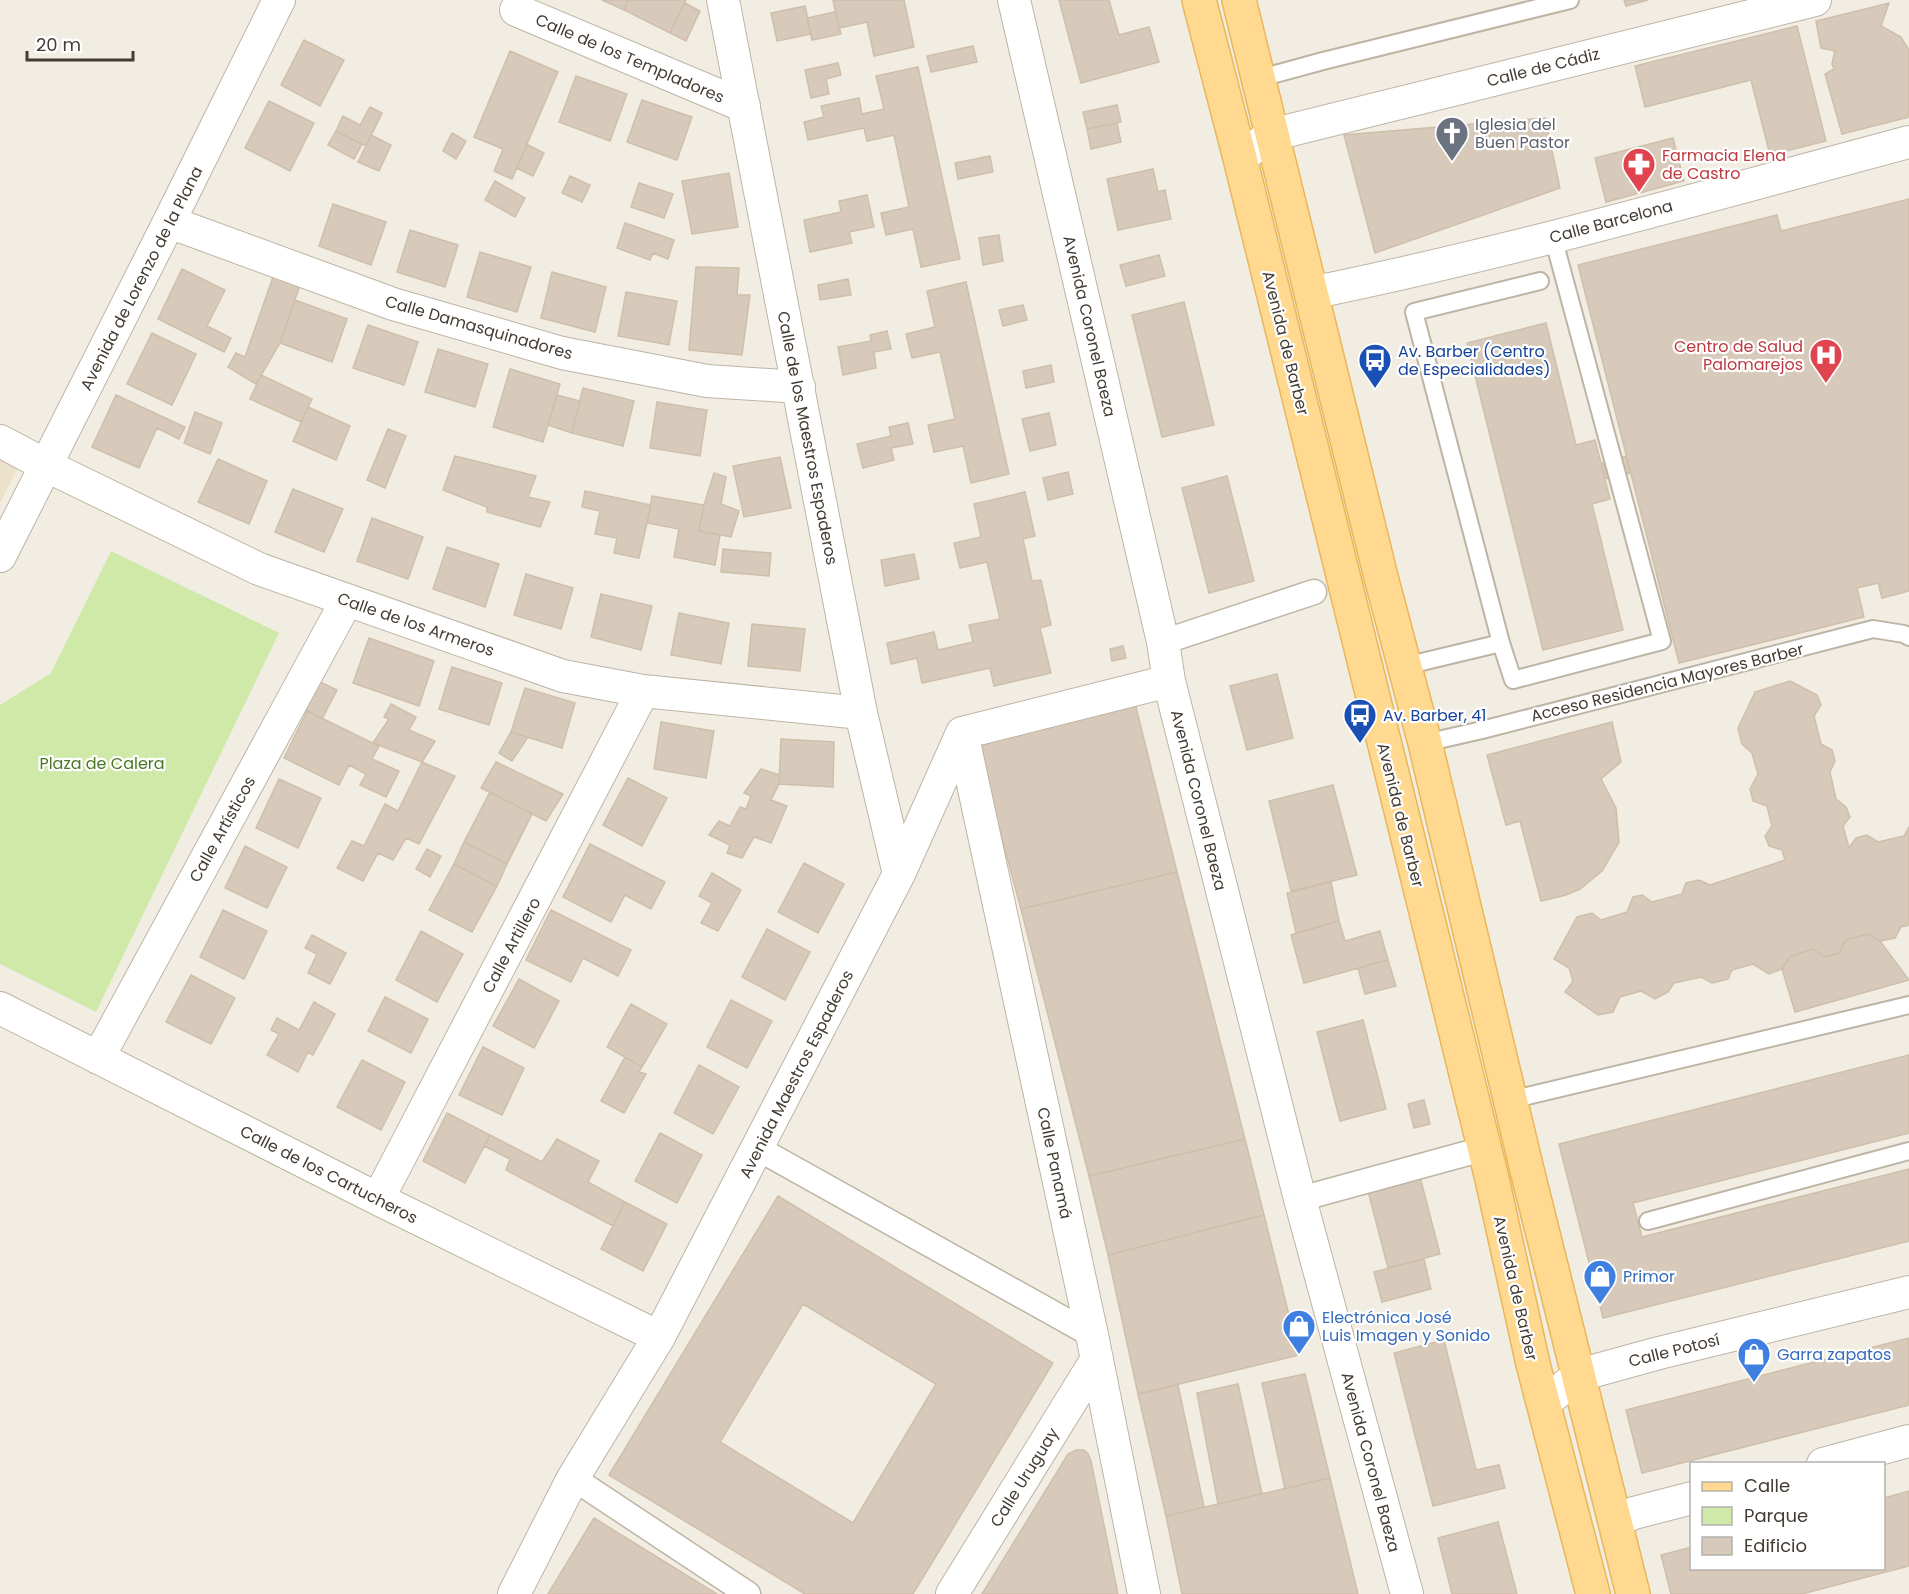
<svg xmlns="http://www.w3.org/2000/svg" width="1909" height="1594" font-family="Poppins,sans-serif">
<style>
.education{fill:#ece1cb}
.green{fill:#cfe9a9}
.building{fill:#d7caba;stroke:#cfbfaa;stroke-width:1.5;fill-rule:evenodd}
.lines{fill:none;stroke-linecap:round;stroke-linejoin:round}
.service-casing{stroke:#beb4a5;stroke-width:20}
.pedestrian-casing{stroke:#beb4a5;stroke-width:27}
.minor-casing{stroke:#beb4a5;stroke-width:34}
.primary-casing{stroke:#e9b75a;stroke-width:36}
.service{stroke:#fff;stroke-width:16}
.pedestrian{stroke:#fff;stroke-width:24}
.minor{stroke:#fff;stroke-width:32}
.primary{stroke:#ffd98f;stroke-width:33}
.labels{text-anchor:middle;stroke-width:4.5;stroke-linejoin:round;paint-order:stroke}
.street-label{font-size:16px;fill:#443c33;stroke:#fff}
.worship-label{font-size:16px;fill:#5b616d;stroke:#fff;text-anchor:start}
.health-label{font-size:16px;fill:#be3a42;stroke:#fff;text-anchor:start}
.transit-label{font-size:16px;fill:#164399;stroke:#fff;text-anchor:start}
.park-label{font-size:16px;fill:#487824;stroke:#fff}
.shop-label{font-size:16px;fill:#366cbe;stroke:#fff;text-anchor:start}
</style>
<rect width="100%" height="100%" fill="#f2ede2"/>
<!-- education -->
<path class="education" d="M0,457L19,466L0,503Z"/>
<!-- green -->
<path class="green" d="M111,551L279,633L96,1012L0,964V705L51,673Z"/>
<!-- building -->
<path class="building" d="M602,0H628L624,10Z
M628,0H686L670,33L624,10Z
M833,0H904L914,47L874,56L867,22L839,28Z
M1059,0H1109L1119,35L1149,27L1159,62L1081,83Z
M1624,0H1648L1626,6Z
M685,3L700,11L686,41L670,33Z
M1889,3L1881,26L1901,37L1909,50V117L1842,134L1825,74L1834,69L1832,64L1835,51L1821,48L1816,21Z
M805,6L811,34L777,41L771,13Z
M835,12L841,34L812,40L807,18Z
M1797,26L1826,141L1770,155L1751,80L1645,107L1635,66Z
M304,40L344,60L320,106L281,85Z
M973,46L977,62L931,72L927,56Z
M510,51L558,72L512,179L494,171L503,149L474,137Z
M838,63L841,75L826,79L829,94L811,98L805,70Z
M918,67L960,259L921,267L913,229L886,235L881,213L909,207L894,135L867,141L864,128L808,140L804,122L824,117L821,106L859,98L862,114L884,109L876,76Z
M576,76L627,94L610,141L559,122Z
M642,100L692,117L677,160L627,142Z
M269,101L314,123L290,171L245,148Z
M1117,105L1121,122L1087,129L1083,112Z
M370,107L382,113L366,146L336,131L343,116L360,125Z
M1545,118L1560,188L1375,253L1344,135Z
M1117,123L1121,142L1091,149L1087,129Z
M336,131L362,144L354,159L328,145Z
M452,133L466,141L456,159L443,151Z
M371,135L391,145L379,171L358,162Z
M1673,138L1684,181L1606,202L1595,158Z
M528,145L544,153L533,176L516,168Z
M990,156L993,172L958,179L955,163Z
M1153,169L1158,192L1165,190L1171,219L1118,230L1107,179Z
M729,173L738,227L692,234L682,181Z
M570,176L590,185L582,202L562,193Z
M495,181L525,198L515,217L485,200Z
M639,183L673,194L664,218L631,207Z
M867,195L874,227L849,232L852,243L810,252L804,220L841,212L839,201Z
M1909,199V591L1882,598L1878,583L1857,588L1864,617L1679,663L1578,265L1777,215L1781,231Z
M333,204L386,222L371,265L319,246Z
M625,223L674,240L668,259L653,253L650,260L617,248Z
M410,230L458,245L445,287L397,272Z
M999,235L1003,261L983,265L979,238Z
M480,252L531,267L517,312L467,297Z
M1159,255L1165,276L1126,286L1120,265Z
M696,267L739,268L737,295H750L742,355L689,350Z
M182,269L225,290L207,326L231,338L224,352L158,319Z
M552,272L606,287L595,332L541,318Z
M273,277L300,285L280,343L256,384L228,367L236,353L245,357Z
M848,279L851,295L820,300L818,285Z
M966,282L1009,474L971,483L963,446L934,452L928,425L955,419L940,352L912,358L906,334L935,327L927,291Z
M626,292L677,301L669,345L618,336Z
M295,300L347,319L332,362L280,343Z
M1184,302L1214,425L1162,437L1132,315Z
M1023,305L1027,320L1003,326L999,310Z
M1546,323L1576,445L1595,440L1601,463L1610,499L1592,504L1623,630L1543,650L1467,343Z
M368,325L418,342L404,385L353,368Z
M887,331L891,349L874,352L876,368L843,375L838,347L871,341L870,335Z
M152,333L196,354L172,405L127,384Z
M438,349L488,364L475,407L425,392Z
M1051,365L1054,382L1026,388L1023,371Z
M510,369L560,384L543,442L493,427Z
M261,375L312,399L301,422L250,399Z
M583,388L634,401L623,446L572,433Z
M116,395L185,427L179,439L157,428L139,468L92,447Z
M557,395L580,401L572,433L548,425Z
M657,402L707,410L700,456L650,448Z
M308,407L350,426L336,460L293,441Z
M195,412L222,423L210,454L184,443Z
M1049,413L1056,445L1030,451L1022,419Z
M908,423L913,444L891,448L894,460L863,468L857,444L891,436L889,427Z
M388,429L406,436L385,488L367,480Z
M455,456L536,476L528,497L550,502L540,527L487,512V507L443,490Z
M1626,456L1630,473L1605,479L1601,463Z
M780,457L791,508L744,517L733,466Z
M218,459L267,481L249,524L198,502Z
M1068,472L1073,494L1048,500L1043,478Z
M714,473L726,477L721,504L739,511L731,537L699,531L704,505Z
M1227,476L1254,581L1209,593L1182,488Z
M293,489L343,509L324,552L275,532Z
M585,491L651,505L639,558L614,553L617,538L595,534L600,511L582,507Z
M1025,492L1035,536L1023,539L1032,581L1041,580L1051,625L1040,628L1051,673L994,686L990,668L922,683L917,658L891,664L887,643L934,632L938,650L973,642L969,625L1000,619L987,562L960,568L954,543L981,537L974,504Z
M652,496L704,505L699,531L720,535L715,565L674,557L679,529L647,523Z
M372,518L423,537L408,579L357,561Z
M447,547L499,564L485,607L433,589Z
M723,549L771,553L769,576L721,572Z
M914,554L919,579L885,586L881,560Z
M526,574L573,588L561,629L514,615Z
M601,594L652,606L641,650L591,637Z
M679,613L729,623L721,664L671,655Z
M752,624L805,629L800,671L748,666Z
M369,638L434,661L419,706L353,683Z
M1123,646L1126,658L1112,661L1110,649Z
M452,667L502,683L489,725L439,709Z
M1277,674L1293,738L1247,750L1230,686Z
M310,677L337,690L322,719L295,704Z
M1790,681L1817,695L1821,705L1814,716L1821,744L1832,750L1835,761L1830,772L1836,799L1846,807L1850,817L1843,826L1849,848L1856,838L1867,835L1878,842L1904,836L1909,827V925L1901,927L1895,938L1880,941L1868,934L1846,940L1839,953L1825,957L1813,949L1791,956L1782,969L1769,974L1753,964L1732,970L1728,979L1712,983L1701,977L1674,983L1668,992L1655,999L1641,991L1620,997L1613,1012L1598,1015L1565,992L1573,981L1569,968L1554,959L1577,917L1592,913L1601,920L1627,912L1633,897L1642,895L1652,902L1682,894L1686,883L1699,880L1710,885L1785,860L1782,850L1769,846L1765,836L1772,826L1767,806L1753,801L1750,789L1758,774L1752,753L1742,744L1738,728L1755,692Z
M525,688L575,703L562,748L511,732Z
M1135,703L1177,872L1021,909L976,742Z
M391,704L416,717L409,730L435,741L422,762L373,743L389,719L384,717Z
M307,711L379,746L372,759L399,771L386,797L360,785L366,774L349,765L339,785L284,758Z
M661,722L714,731L706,778L654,769Z
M1612,722L1621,762L1601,779L1616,808L1619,842L1602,871L1580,889L1566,895L1541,901L1520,821L1506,825L1487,755Z
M511,732L528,737L512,761L499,753Z
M781,739L834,742L833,787L779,784Z
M422,762L455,776L419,844L406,838L393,860L378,853L363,881L337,868L352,841L364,846L385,804L398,811Z
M496,762L563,794L546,821L481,788Z
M761,769L780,775L779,784L771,800L787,806L771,843L754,837L742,858L727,853L730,845L709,835L719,821L730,826L740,807L746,809L751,796L744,793Z
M628,778L667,798L642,846L603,825Z
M279,779L321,798L298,848L256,828Z
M1333,785L1357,875L1291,891L1269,801Z
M490,792L532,814L507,864L464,842Z
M464,842L507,864L497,886L454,864Z
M590,844L665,882L651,909L625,895L611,922L563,897Z
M245,846L287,867L267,908L225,888Z
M427,849L441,856L430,877L416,869Z
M804,863L844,884L818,933L778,912Z
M454,864L497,886L472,932L429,910Z
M1177,872L1245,1139L1089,1176L1021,909Z
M712,873L741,890L718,931L701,923L712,903L699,896Z
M1331,882L1339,921L1296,933L1287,893Z
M223,910L267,931L244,979L200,957Z
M551,910L631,950L618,976L583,958L571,982L526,960Z
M1339,921L1345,941L1380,931L1388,960L1304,983L1291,935Z
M767,929L810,952L785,1000L742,977Z
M421,931L463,954L437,1002L396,980Z
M1868,934L1880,941L1909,980L1795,1012L1782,969L1791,956L1813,949L1825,957L1839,953L1846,940Z
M312,935L346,953L330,984L308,973L317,954L305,948Z
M1388,960L1396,986L1365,994L1358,968Z
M191,975L235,998L211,1044L166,1022Z
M519,979L559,1001L534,1048L493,1026Z
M385,997L428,1019L411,1053L368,1031Z
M731,1000L772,1021L747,1068L707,1047Z
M314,1002L335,1014L313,1055L308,1052L298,1072L267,1055L279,1034L271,1030L277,1018L299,1030Z
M631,1004L667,1024L642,1067L607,1047Z
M1363,1020L1386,1109L1340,1121L1317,1032Z
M483,1047L524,1068L502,1115L459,1095Z
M1909,1055V1133L1633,1203L1642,1237L1909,1169V1241L1603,1318L1559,1144Z
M625,1057L642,1067L639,1072L646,1074L624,1113L601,1101Z
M362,1060L405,1082L381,1130L337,1107Z
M699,1065L739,1087L713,1134L674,1113Z
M1424,1100L1430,1124L1414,1128L1408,1104Z
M447,1113L490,1135L465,1183L423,1161Z
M660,1133L702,1155L677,1203L635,1181Z
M490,1135L542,1162L557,1139L599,1161L588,1182L625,1202L613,1226L506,1170L510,1159L484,1146Z
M1245,1139L1264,1215L1108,1255L1089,1176Z
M1420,1177L1440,1254L1388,1268L1368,1191Z
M778,1196L1053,1363L913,1594H805L609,1475ZM803,1304L936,1384L853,1523L720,1442Z
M625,1202L667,1224L643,1271L601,1249Z
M1264,1215L1299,1355L1138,1394L1108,1255Z
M1424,1259L1431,1289L1382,1302L1374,1272Z
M1909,1338V1405L1642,1473L1626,1410Z
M1444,1340L1476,1470L1499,1465L1505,1488L1433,1506L1394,1353Z
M1305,1374L1330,1478L1285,1489L1262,1383Z
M1238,1384L1262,1494L1218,1504L1197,1393Z
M1178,1385L1204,1507L1166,1516L1138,1394Z
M1076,1450H1084L1088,1454L1091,1461L1118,1594H982L1068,1454Z
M1330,1478L1358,1594H1182L1166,1516Z
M1909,1491V1566L1802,1594H1671L1661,1555L1692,1547V1568H1884V1498Z
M594,1518L717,1594H548Z
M1498,1522L1517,1594H1452L1438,1538Z"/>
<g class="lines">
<defs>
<path id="service" d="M1257,79L1323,61L1570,0
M1540,281L1414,312L1501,643L1513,680L1662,641L1553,237
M1405,666L1501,643
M1425,743L1482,730L1873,629L1904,634L1909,637
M1510,1100L1909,1005
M1648,1221L1909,1151"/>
<path id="pedestrian" d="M1163,642L1314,592
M757,1148L1092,1335
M1300,1199L1483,1149
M573,1478L748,1594"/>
<path id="minor" d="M723,0L861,713L899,874
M1014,0L1163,642L1169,681L1300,1199L1407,1594
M516,10L744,106
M1240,158L1271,135L1815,0
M169,222L393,304L562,353L707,381L799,387
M1311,293C1512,252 1711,195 1909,142
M0,441L47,466L259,569L563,676L643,691L861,713
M0,556L169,222L279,0
M962,733L1092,1335L1144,1594
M0,1008L378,1199L659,1337
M98,1058L347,600
M378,1199L643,691
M1544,1403L1579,1375L1659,1353L1909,1292
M1823,1464L1909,1441
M1615,1521L1634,1513L1692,1498
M514,1594L573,1478L659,1337L899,874L962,733L1169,681
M952,1594L1097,1359"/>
<path id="primary" d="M1199,0L1240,158L1492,1179L1533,1364L1593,1594
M1239,0L1381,577L1425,743L1527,1170L1633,1594"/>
</defs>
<!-- service casing -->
<use href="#service" class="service-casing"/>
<!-- pedestrian casing -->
<use href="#pedestrian" class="pedestrian-casing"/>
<!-- minor casing -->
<use href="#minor" class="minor-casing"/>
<!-- primary casing -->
<use href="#primary" class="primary-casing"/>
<!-- service -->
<use href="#service" class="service"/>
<!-- pedestrian -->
<use href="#pedestrian" class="pedestrian"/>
<!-- minor -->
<use href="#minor" class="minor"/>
<!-- primary -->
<use href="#primary" class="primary"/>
</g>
<!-- icons -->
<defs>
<symbol id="church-pin" viewBox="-11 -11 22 30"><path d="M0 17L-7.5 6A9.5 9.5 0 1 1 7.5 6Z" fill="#6b7280" stroke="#fff"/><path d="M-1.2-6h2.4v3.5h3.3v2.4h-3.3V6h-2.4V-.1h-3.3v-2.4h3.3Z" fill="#fff"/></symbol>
<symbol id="pharmacy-pin" viewBox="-11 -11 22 30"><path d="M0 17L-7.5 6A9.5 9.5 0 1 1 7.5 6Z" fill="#e0444e" stroke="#fff"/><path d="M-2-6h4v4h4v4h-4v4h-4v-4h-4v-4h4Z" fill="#fff"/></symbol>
<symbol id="hospital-pin" viewBox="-11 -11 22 30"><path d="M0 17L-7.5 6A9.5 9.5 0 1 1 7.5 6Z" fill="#e0444e" stroke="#fff"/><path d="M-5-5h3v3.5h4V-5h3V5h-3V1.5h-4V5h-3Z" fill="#fff"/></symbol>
<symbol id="bus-pin" viewBox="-11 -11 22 30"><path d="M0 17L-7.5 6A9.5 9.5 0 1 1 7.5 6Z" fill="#1a4fb4" stroke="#fff"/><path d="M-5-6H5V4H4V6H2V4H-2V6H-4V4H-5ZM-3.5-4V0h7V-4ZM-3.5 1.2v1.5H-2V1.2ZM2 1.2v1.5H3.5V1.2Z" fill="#fff"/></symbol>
<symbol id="shop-pin" viewBox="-11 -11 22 30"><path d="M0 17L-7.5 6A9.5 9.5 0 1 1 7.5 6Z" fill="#3f7fe0" stroke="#fff"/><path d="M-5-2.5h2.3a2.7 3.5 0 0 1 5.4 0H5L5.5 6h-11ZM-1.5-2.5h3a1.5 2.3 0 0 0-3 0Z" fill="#fff"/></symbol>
</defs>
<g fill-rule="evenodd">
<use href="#church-pin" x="1433" y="114" width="38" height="52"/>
<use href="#pharmacy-pin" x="1620" y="145" width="38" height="52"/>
<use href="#hospital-pin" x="1807" y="336" width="38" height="52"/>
<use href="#bus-pin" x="1356" y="341" width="38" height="52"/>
<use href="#bus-pin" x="1341" y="696" width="38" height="52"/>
<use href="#shop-pin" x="1581" y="1257" width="38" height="52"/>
<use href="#shop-pin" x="1280" y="1307" width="38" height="52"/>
<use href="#shop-pin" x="1735" y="1335" width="38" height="52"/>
</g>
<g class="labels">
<!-- street labels -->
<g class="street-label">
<text transform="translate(630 58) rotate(23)" y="6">Calle de los Templadores</text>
<text transform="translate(1543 67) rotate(-14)" y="6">Calle de Cádiz</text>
<text transform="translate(1611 221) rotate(-15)" y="6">Calle Barcelona</text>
<text transform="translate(141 278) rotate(-63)" y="6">Avenida de Lorenzo de la Plana</text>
<text transform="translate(1090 326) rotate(77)" y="6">Avenida Coronel Baeza</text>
<text transform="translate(479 327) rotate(16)" y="6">Calle Damasquinadores</text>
<text transform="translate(1286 343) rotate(76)" y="6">Avenida de Barber</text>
<text transform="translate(808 438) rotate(79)" y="6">Calle de los Maestros Espaderos</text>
<text transform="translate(416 624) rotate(19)" y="6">Calle de los Armeros</text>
<text transform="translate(1667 682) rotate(-14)" y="6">Acceso Residencia Mayores Barber</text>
<text transform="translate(1199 800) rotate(76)" y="6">Avenida Coronel Baeza</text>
<text transform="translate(1401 815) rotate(76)" y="6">Avenida de Barber</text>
<text transform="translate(222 829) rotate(-61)" y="6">Calle Artísticos</text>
<text transform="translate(511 945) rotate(-62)" y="6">Calle Artillero</text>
<text transform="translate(796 1074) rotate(-63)" y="6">Avenida Maestros Espaderos</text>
<text transform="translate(1055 1163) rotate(78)" y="6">Calle Panamá</text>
<text transform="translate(329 1174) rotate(27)" y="6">Calle de los Cartucheros</text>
<text transform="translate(1516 1288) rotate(77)" y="6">Avenida de Barber</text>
<text transform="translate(1674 1350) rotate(-14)" y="6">Calle Potosí</text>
<text transform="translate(1371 1462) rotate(75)" y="6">Avenida Coronel Baeza</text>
<text transform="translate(1024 1477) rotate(-58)" y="6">Calle Uruguay</text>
</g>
<!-- worship labels -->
<g class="worship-label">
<text x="1475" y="130">Iglesia del<tspan x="1475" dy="18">Buen Pastor</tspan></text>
</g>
<!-- health labels -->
<g class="health-label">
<text x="1662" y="161">Farmacia Elena<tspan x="1662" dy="18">de Castro</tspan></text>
<text x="1803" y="352" text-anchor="end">Centro de Salud<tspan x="1803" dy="18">Palomarejos</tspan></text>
</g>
<!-- transit labels -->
<g class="transit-label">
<text x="1398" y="357">Av. Barber (Centro<tspan x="1398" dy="18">de Especialidades)</tspan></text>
<text x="1383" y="721">Av. Barber, 41</text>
</g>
<!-- park labels -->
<g class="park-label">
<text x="102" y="769">Plaza de Calera</text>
</g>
<!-- shop labels -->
<g class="shop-label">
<text x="1623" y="1282">Primor</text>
<text x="1322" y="1323">Electrónica José<tspan x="1322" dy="18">Luis Imagen y Sonido</tspan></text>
<text x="1777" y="1360">Garra zapatos</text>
</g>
</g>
<!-- legend -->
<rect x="1690" y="1462" width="195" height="108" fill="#ffffff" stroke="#b4b1ad" stroke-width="1.5"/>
<rect x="1702" y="1482" width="30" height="9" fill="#ffd98f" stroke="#b4b1ad" stroke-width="1.5"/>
<text x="1744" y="1492" font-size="18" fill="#443c33">Calle</text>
<rect x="1702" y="1507" width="30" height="18" fill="#cfe9a9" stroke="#b4b1ad" stroke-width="1.5"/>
<text x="1744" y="1522" font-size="18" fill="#443c33">Parque</text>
<rect x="1702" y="1537" width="30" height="18" fill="#d7caba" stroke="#b4b1ad" stroke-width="1.5"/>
<text x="1744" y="1552" font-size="18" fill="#443c33">Edificio</text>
<!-- scale -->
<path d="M27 51v9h106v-9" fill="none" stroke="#443c33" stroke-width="3"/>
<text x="36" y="51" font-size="18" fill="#443c33" stroke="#ffffff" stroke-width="4.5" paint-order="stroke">20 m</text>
</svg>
